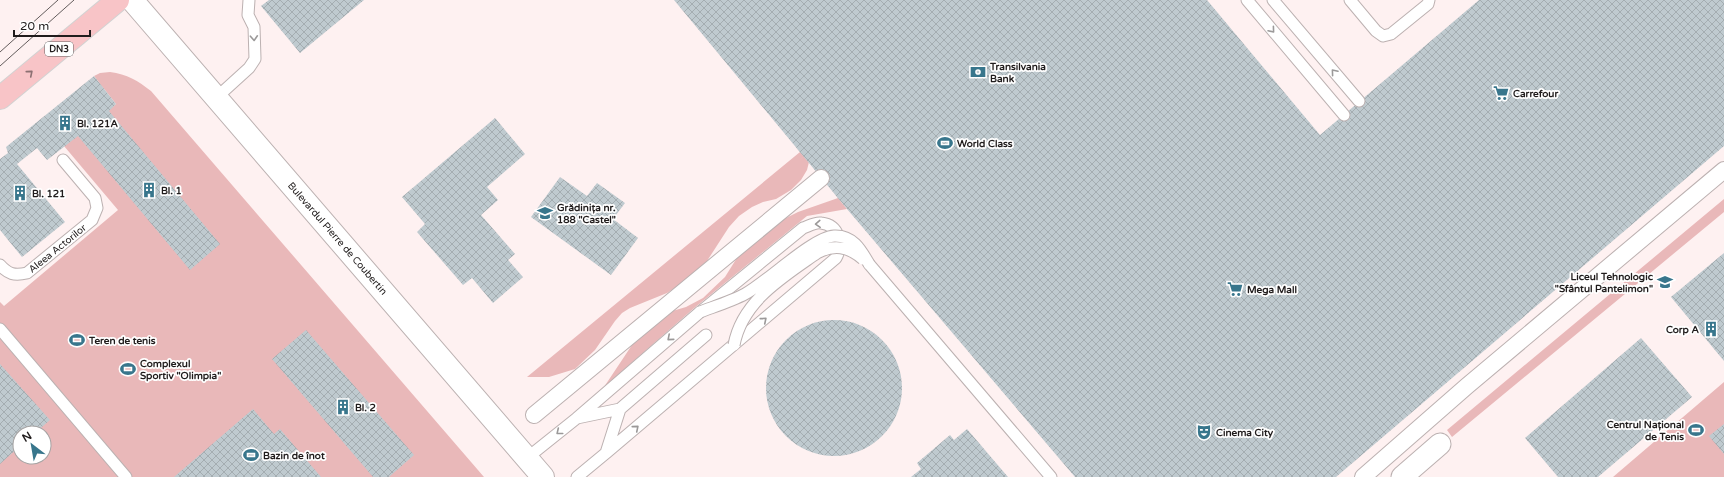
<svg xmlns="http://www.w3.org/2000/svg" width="1724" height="477" font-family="'Varela Round',sans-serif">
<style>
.garden{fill:#e9b8b9;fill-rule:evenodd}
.building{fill:url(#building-cross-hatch)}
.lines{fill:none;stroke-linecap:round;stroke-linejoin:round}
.service-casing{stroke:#bcb1b1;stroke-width:13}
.pedestrian-casing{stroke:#bcb1b1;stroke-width:18}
.minor-casing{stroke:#bcb1b1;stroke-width:23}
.tertiary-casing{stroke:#bcb1b1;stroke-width:24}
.primary-casing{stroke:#d2d2d2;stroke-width:24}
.service{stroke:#fff;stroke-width:11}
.pedestrian{stroke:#fff;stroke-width:16}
.minor{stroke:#fff;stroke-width:21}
.tertiary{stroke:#fff;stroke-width:22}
.primary{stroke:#f8c4c7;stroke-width:22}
.tram{stroke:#635c5c;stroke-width:1}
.service-bridge-casing{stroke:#bcb1b1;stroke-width:13;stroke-linecap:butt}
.service-bridge{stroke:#fff;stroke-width:11}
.oneway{stroke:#9b9999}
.oneway2{stroke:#8c7072}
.labels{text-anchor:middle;stroke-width:3.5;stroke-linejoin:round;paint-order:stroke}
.shield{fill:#fff;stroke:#636060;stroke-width:1}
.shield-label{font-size:9px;font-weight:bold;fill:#201c1c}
.poi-label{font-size:10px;font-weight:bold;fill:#201c1c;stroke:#fff;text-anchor:start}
.street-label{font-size:10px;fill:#201c1c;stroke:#fff}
</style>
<defs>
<pattern id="building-cross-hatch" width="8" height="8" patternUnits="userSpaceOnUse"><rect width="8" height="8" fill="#bfcacf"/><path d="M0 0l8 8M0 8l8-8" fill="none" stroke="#a4adb1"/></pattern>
</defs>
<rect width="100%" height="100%" fill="#fef1f1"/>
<!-- garden -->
<path class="garden" d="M110,72C127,74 138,81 151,91L484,477H0V302L4,306L118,210L64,146L116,104L94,76L100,73ZM20,433H44V457H20Z
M800,152L809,162L807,170L801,180L791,190L776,199L763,202L752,207L739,216L729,227L707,261L681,284L667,293L630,308L622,313L615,321L595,350L575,369L549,377H527Z
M838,198L847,209L807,216L693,309L604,387L636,339L669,312L686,307L703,298L725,277L740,253L776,223L798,212Z
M1724,199V212L1452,437L1447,430Z
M1724,382V477H1613Z"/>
<!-- building -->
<path class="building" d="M269,0H364L300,53L261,6Z
M674,0H1207L1320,135L1479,0H1724V146L1336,477H1075L847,209Z
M94,76L116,104L109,111L220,244L190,270L78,136L47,160L37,148L17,164L65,222L22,257L0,230V159L8,153L6,147Z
M495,118L525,154L487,187L498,200L481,215L515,254L508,260L523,277L493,303L472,278L463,285L417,232L425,224L402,197Z
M560,177L587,196L597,183L625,203L613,219L638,238L611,275L531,217Z
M1724,253V361L1671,297Z
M766 388a68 68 0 1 1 136 0a68 68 0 1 1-136 0Z
M306,330L414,455L389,477H373L272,359Z
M1641,338L1692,397L1598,477H1558L1525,438Z
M0,364L50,420L35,433H20V446L0,464Z
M253,409L274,434L280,429L321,477H174Z
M1724,424V454L1709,436Z
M967,429L1008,477H911L921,469L917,463L950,435L954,440Z"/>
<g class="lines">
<defs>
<path id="service" d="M1247,0L1344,115
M1273,0L1359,101
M1350,0L1376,31L1383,36L1391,34L1428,4L1429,0
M216,98L249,68L255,59L254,27L248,15L249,0
M869,264L1051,477
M0,265C8,274 14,276 27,273L92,220L97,208L95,198L63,160
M0,329L126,477
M577,418L700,312L803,228C809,226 815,222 821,223C840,225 843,245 836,258L606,453
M527,458L577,418L620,409L706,335
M577,477L606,453L620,409"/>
<path id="pedestrian" d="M534,415L821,178
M1363,477L1467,386L1724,170"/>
<path id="minor" d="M1402,477L1440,444"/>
<path id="tertiary" d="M132,0L543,477"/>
<path id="primary" d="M0,98L118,0"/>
</defs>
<!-- service casing -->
<use href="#service" class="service-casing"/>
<!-- pedestrian casing -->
<use href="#pedestrian" class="pedestrian-casing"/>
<!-- minor casing -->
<use href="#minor" class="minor-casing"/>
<!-- tertiary casing -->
<use href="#tertiary" class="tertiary-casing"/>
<!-- primary casing -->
<use href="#primary" class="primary-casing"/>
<!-- service -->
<use href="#service" class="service"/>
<!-- pedestrian -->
<use href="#pedestrian" class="pedestrian"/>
<!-- minor -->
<use href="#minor" class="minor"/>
<!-- tertiary -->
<use href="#tertiary" class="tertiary"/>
<!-- primary -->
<use href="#primary" class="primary"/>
<!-- tram -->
<path class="tram" d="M0,52L58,0
M0,66L74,0"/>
<defs>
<path id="service-bridge" d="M700,312C713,307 732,301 745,294C766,283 813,237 834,236C853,235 861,250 869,264
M734,345C742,301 783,277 817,253C834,244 848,246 863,259"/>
</defs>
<!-- service-bridge casing -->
<use href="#service-bridge" class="service-bridge-casing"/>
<!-- service-bridge -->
<use href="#service-bridge" class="service-bridge"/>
</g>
<!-- one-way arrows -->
<defs><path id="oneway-chevron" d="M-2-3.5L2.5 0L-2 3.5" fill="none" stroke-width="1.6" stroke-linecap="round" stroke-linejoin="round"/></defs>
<g class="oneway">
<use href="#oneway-chevron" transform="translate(1272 30) rotate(50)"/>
<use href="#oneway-chevron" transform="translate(254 38) rotate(87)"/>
<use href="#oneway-chevron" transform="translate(1334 72) rotate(-130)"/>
<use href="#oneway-chevron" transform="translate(818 224) rotate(177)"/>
<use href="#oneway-chevron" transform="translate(764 320) rotate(-40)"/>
<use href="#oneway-chevron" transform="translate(670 338) rotate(139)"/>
<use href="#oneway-chevron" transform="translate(636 428) rotate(-40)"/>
<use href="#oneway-chevron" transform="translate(559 432) rotate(141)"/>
</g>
<use class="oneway2" href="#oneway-chevron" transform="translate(30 73) rotate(-40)"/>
<!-- icons -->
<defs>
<symbol id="bank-bare" viewBox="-9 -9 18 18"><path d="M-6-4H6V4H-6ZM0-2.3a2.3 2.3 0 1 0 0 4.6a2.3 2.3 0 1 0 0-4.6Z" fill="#38768c" stroke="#fff" stroke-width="2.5" paint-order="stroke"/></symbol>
<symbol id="supermarket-bare" viewBox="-9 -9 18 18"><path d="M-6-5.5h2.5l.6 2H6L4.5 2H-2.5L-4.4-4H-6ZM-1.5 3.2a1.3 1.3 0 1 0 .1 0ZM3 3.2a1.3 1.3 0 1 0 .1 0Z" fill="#38768c" stroke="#fff" stroke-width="2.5" paint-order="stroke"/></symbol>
<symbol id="building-bare" viewBox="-9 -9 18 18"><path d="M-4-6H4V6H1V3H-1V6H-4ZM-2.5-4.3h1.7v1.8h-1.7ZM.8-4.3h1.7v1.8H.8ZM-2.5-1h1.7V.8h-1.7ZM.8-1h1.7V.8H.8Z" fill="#38768c" stroke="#fff" stroke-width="2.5" paint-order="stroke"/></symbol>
<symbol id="stadium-bare" viewBox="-9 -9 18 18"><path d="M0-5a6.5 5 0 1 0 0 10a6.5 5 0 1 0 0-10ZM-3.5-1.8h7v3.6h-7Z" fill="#38768c" stroke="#fff" stroke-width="2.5" paint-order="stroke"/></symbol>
<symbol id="school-bare" viewBox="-9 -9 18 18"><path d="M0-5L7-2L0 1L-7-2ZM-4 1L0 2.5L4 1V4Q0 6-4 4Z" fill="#38768c" stroke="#fff" stroke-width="2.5" paint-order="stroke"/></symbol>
<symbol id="theatre-bare" viewBox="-9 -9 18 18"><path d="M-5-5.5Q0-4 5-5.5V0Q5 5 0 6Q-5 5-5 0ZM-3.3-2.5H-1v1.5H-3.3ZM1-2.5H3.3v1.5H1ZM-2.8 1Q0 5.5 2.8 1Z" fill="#38768c" stroke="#fff" stroke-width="2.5" paint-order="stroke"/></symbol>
</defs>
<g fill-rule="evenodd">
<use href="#bank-bare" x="967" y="61" width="22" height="22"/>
<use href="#supermarket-bare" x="1490" y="82" width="22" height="22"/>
<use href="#building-bare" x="54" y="112" width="22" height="22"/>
<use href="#stadium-bare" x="934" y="132" width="22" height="22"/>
<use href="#building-bare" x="138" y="179" width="22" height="22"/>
<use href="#building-bare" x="9" y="182" width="22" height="22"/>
<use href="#school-bare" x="534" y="202" width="22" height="22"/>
<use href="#school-bare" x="1654" y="271" width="22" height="22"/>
<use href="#supermarket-bare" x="1224" y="278" width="22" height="22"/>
<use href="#building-bare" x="1700" y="318" width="22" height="22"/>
<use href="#stadium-bare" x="66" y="329" width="22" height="22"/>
<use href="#stadium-bare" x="117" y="358" width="22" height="22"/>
<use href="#building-bare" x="332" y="396" width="22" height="22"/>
<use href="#stadium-bare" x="1685" y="419" width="22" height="22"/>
<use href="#theatre-bare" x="1193" y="421" width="22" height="22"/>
<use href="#stadium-bare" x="240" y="444" width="22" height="22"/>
</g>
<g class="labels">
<!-- shield labels -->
<rect class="shield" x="45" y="42" width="28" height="14" rx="3"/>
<g class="shield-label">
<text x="59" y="52">DN3</text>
</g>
<!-- poi labels -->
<g class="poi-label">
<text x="990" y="70">Transilvania<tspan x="990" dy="12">Bank</tspan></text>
<text x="1513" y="97">Carrefour</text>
<text x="77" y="127">Bl. 121A</text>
<text x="957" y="147">World Class</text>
<text x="161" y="194">Bl. 1</text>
<text x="32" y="197">Bl. 121</text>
<text x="557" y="211">Grădinița nr.<tspan x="557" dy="12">188 "Castel"</tspan></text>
<text x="1653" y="280" text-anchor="end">Liceul Tehnologic<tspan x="1653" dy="12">"Sfântul Pantelimon"</tspan></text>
<text x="1247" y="293">Mega Mall</text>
<text x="1699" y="333" text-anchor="end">Corp A</text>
<text x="89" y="344">Teren de tenis</text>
<text x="140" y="367">Complexul<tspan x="140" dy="12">Sportiv "Olimpia"</tspan></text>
<text x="355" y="411">Bl. 2</text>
<text x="1684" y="428" text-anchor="end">Centrul Național<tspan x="1684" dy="12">de Tenis</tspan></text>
<text x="1216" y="436">Cinema City</text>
<text x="263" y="459">Bazin de înot</text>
</g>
<!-- street labels -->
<g class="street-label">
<text transform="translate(338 238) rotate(49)" y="4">Bulevardul Pierre de Coubertin</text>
<text transform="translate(57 248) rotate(-39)" y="4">Aleea Actorilor</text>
</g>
</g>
<!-- north arrow -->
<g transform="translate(32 445) rotate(329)"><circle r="19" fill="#ffffff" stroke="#a6a4a4"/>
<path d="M0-3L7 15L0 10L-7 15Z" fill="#38768c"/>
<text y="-6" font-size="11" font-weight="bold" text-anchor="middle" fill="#201c1c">N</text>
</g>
<!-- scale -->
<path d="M14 30v6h76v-6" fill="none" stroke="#201c1c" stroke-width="2"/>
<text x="20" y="30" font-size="12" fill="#201c1c" stroke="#ffffff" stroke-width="3" paint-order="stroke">20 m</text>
</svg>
